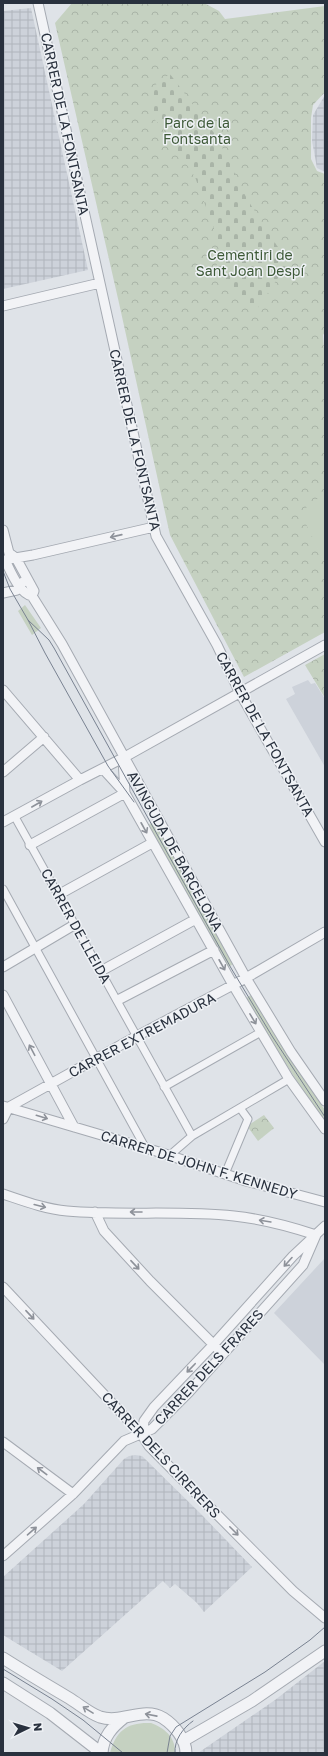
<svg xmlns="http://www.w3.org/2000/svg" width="328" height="1756" font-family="'Golos Text',sans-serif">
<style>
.built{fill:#cdd2da}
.industrial{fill:url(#industrial-grid)}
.green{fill:#c5d1c1}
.forest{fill:url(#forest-crowns)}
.cemetery{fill:url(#cemetery-stones)}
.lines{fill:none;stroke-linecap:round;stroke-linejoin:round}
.pedestrian-casing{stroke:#a5aab2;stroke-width:9}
.minor-casing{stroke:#a5aab2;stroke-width:11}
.tertiary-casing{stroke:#a5aab2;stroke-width:13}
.pedestrian{stroke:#f2f3f6;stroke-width:7}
.minor{stroke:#f2f3f6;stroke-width:9}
.tertiary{stroke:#f2f3f6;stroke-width:11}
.tram{stroke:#798291;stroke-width:1}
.oneway{stroke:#8e929a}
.labels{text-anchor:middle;stroke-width:3;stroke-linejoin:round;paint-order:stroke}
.park-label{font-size:14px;fill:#3d5937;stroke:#eef1f5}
.street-label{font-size:14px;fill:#29313e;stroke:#eef1f5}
</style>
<defs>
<pattern id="industrial-grid" width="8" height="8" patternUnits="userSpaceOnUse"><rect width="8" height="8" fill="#cdd2da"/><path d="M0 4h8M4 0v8" fill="none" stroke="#b0b5bc"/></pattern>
<pattern id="forest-crowns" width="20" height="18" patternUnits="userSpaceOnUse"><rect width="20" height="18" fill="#c5d1c1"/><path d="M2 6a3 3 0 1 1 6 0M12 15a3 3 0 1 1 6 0" fill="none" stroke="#a9b4a7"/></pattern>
<pattern id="cemetery-stones" width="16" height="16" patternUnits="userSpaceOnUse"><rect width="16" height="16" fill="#c5d1c1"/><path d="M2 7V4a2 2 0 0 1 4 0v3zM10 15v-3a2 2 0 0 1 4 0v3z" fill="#a9b4a7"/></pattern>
</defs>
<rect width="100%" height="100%" fill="#dfe3e8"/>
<!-- built -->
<path class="built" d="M308,680L311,684L315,683L325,699V767L286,699L295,694L292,687Z
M325,1258V1365L274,1313Z"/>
<!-- industrial -->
<path class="industrial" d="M31,8L88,270L3,289V11Z
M325,95V172L317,168L312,141L313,115Z
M135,1455L142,1456L201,1514L252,1567L204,1612L197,1603L175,1584L170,1588L163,1581L62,1671L3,1635V1577L84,1504L124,1459L129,1456Z
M325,1661V1753H198L275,1700Z"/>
<!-- green -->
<path class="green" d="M320,490H325V564L304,522L306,496Z
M25,605L41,628L32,635L18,611Z
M154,822L233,964L227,968L148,825Z
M251,995L289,1057L325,1110V1122L300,1086L245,999Z
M151,1723C165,1728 176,1738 175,1753H110C116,1730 128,1722 151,1723Z"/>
<!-- forest -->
<path class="forest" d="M72,3H204L219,11L225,19L325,6V92L313,105L311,118V159L317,171L325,174V332L323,335L325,361V491L322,492L316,501H307L305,522L325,563V632L244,677L170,535L119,303L55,23Z
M325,654V698L305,665Z
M264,1115L274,1128L258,1141L247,1126Z"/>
<!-- cemetery -->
<path class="cemetery" d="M170,74L217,137L247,199L288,263L257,309L214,275L221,248L195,177L161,126L151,116V97L150,89Z"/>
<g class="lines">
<defs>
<path id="pedestrian" d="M15,817L192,1136
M3,889L146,1149
M164,1087L261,1032
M169,1156L192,1136L289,1079
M225,1174L248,1119L240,1108"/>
<path id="minor" d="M38,3L156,536L217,645L240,693L325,842
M3,306L100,283
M3,530L9,553L16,558L34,591L32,596
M3,560L33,555L154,527
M5,560C11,572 19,593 32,596L62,644L246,978L291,1052L325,1101
M3,593L17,590L23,582
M3,690L80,780
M123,759L125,793
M103,769L125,793L233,985L289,1079L325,1129
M3,772L44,737
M3,822L80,780L123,758L325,645
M30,845L125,793
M58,895L152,843
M3,967L74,925
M101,971L196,919
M3,995L74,1127
M118,1000L214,950
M3,1106L159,1152L246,1181L325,1202
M9,1107L137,1036L246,978L325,932
M3,1119L9,1107
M3,1194C24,1201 45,1209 67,1211C123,1216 178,1210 234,1216C262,1219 289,1226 316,1235
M95,1212L104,1231L150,1281L218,1349
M3,1287L142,1435L149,1446L293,1591L325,1618
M142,1435L144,1421L154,1407L213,1345L293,1256L325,1226
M3,1442L73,1494
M3,1556L73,1494L124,1441L152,1429L189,1392L303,1265L316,1235"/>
<path id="tertiary" d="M3,1658C25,1672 47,1685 69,1698C79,1704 89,1713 100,1717C122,1724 143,1706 163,1718C174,1725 186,1739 186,1753
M3,1683L50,1713L95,1748L98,1753
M183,1741L252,1701L325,1651
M102,1753C103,1737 112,1727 125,1717"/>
</defs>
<!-- pedestrian casing -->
<use href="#pedestrian" class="pedestrian-casing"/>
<!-- minor casing -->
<use href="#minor" class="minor-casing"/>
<!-- tertiary casing -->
<use href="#tertiary" class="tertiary-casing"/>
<!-- pedestrian -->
<use href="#pedestrian" class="pedestrian"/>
<!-- minor -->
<use href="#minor" class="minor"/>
<!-- tertiary -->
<use href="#tertiary" class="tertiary"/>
<!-- tram -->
<path class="tram" d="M3,571L10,589L28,620L45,653L108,766L134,802
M28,620L49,640L54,648L231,968L272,1036L325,1117
M3,1669L52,1699L83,1720L123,1753
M167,1753L170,1736L176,1727L265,1672L310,1640L325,1627
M175,1753C174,1740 183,1728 193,1721"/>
</g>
<!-- one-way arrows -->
<defs><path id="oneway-shaft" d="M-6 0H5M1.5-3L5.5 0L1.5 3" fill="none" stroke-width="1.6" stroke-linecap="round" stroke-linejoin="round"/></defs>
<g class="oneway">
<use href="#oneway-shaft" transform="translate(116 536) rotate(167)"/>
<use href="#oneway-shaft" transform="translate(37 804) rotate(-30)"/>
<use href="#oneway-shaft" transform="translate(144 828) rotate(61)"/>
<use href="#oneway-shaft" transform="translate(222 965) rotate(61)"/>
<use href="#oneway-shaft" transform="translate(253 1019) rotate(59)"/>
<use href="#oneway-shaft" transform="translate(32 1050) rotate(-118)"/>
<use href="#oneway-shaft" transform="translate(42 1117) rotate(17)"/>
<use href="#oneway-shaft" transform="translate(40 1206) rotate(14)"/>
<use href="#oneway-shaft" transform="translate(136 1212) rotate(180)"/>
<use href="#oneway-shaft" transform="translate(265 1221) rotate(-171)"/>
<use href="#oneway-shaft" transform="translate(288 1262) rotate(132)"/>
<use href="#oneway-shaft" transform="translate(135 1265) rotate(47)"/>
<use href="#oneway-shaft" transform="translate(30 1315) rotate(47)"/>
<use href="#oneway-shaft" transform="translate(191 1368) rotate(134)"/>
<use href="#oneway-shaft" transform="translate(42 1471) rotate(-143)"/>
<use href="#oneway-shaft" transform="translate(32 1531) rotate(-41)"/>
<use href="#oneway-shaft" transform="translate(234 1531) rotate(45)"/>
<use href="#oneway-shaft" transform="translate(88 1710) rotate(-148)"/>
<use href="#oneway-shaft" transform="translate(151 1715) rotate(-169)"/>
</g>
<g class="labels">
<!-- park labels -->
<g class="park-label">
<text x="197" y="128">Parc de la<tspan x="197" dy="16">Fontsanta</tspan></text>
<text x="250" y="260">Cementiri de<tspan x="250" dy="16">Sant Joan Despí</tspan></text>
</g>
<!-- street labels -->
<g class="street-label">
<text transform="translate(65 124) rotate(78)" y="5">CARRER DE LA FONTSANTA</text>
<text transform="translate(135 440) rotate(77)" y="5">CARRER DE LA FONTSANTA</text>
<text transform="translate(265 734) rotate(61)" y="5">CARRER DE LA FONTSANTA</text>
<text transform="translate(175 851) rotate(61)" y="5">AVINGUDA DE BARCELONA</text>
<text transform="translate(76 926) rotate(61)" y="5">CARRER DE LLEIDA</text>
<text transform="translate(142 1035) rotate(-28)" y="5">CARRER EXTREMADURA</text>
<text transform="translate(199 1165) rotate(17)" y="5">CARRER DE JOHN F. KENNEDY</text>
<text transform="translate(209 1367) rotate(-47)" y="5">CARRER DELS FRARES</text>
<text transform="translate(161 1455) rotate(47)" y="5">CARRER DELS CIRERERS</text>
</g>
</g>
<!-- border -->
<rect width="328" height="1756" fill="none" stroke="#29313e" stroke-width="8"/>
<!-- north arrow -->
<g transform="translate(28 1728) rotate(85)" stroke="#eef1f5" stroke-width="3" paint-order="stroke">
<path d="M0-3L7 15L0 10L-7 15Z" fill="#29313e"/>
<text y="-6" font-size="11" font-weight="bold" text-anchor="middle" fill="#29313e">N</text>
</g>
</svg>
